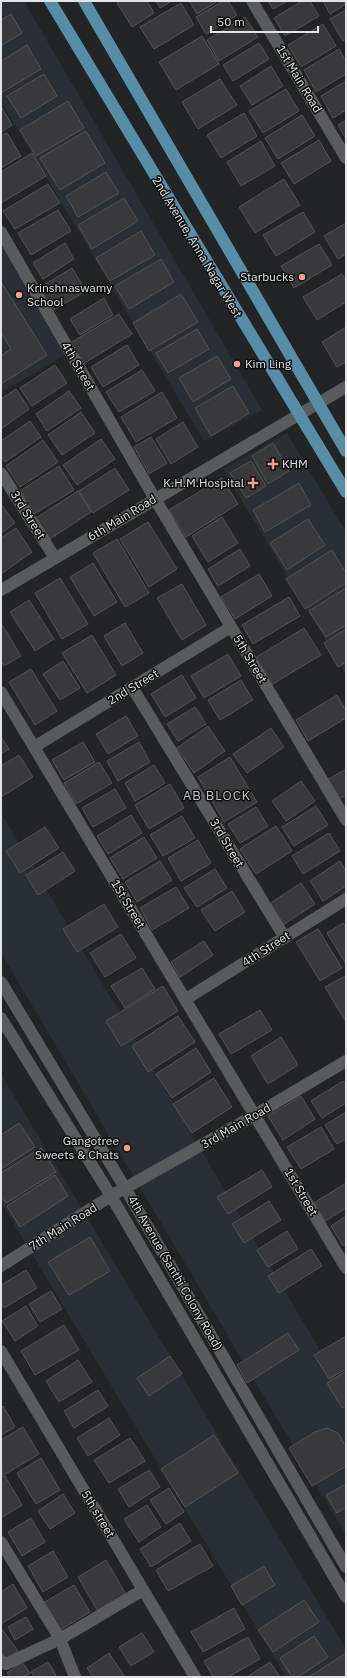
<svg xmlns="http://www.w3.org/2000/svg" width="347" height="1678" font-family="'IBM Plex Sans',sans-serif">
<style>
.built{fill:#2a2e35}
.building{fill:#39393b;stroke:#535355}
.lines{fill:none;stroke-linecap:round;stroke-linejoin:round}
.minor{stroke:#5a5b5d;stroke-width:12}
.major{stroke:#578da7;stroke-width:12}
.poi-dot{fill:#f49d8c;stroke:#0d0e0e;stroke-width:1.5}
.labels{text-anchor:middle;stroke-width:3;stroke-linejoin:round;paint-order:stroke}
.street-label{font-size:12px;fill:#e4e4e6;stroke:#0d0e0e}
.poi-label{font-size:12px;fill:#e4e4e6;stroke:#0d0e0e;text-anchor:end}
.neighbourhood-label{font-size:13px;letter-spacing:1px;fill:#c4c5c8;stroke:#0d0e0e}
</style>
<rect width="100%" height="100%" fill="#232426"/>
<!-- built -->
<path class="built" d="M1,1H24L262,410L204,441L1,102Z
M1,239L71,351L1,393Z
M287,433L346,532V675L223,469Z
M1,813L346,1394V1535L1,953Z
M1,1074L346,1649V1677H286L1,1202Z"/>
<!-- building -->
<path class="building" d="M120,1H147L154,13L132,27L117,3Z
M156,1H172L160,8Z
M189,1H218L197,14Z
M223,1H228L237,15L206,34L196,17Z
M268,1H288L273,9Z
M302,1H310L319,16L285,36L274,18Z
M323,1H346V4L330,14Z
M181,3L194,25L154,49L140,27Z
M346,10V39L343,41L330,19Z
M11,14L22,33L1,46V20Z
M245,17L258,37L219,61L207,40Z
M323,24L336,46L301,67L288,45Z
M202,36L219,64L176,90L159,62Z
M259,43L269,59L233,81L223,65Z
M27,45L41,69L1,93V61Z
M339,49L346,62V74L316,92L304,70Z
M271,66L283,86L252,105L240,86Z
M44,74L57,96L21,118L7,96Z
M220,79L237,105L198,129L182,102Z
M346,81V110L333,118L321,96Z
M286,89L299,111L263,133L249,111Z
M68,101L84,128L36,156L20,130Z
M1,106L12,125L1,132Z
M244,113L257,136L221,158L207,135Z
M302,115L315,136L278,159L265,138Z
M346,120V139L338,125Z
M86,131L105,163L60,190L40,158Z
M7,133L21,156L1,168V136Z
M319,140L331,161L294,184L281,163Z
M261,141L275,166L241,186L227,162Z
M32,153L46,176L1,203V172Z
M106,172L119,193L78,217L66,196Z
M284,179L300,205L255,233L239,207Z
M48,184L60,203L15,229L3,211Z
M124,198L138,221L92,249L78,225Z
M58,210L71,231L31,255L18,233Z
M303,212L315,232L276,256L263,235Z
M346,223V254L338,259L324,236Z
M141,231L155,255L110,281L96,258Z
M65,243L74,259L43,279L33,263Z
M319,244L332,265L294,288L281,266Z
M161,259L174,282L129,309L115,286Z
M72,268L86,291L52,311L39,288Z
M342,274L346,281V302L317,320L303,297Z
M1,282L47,355L1,384V356L11,349L1,333Z
M181,294L198,322L149,351L133,323Z
M104,298L113,315L80,335L70,319Z
M119,314L132,334L83,364L70,343Z
M346,327V362L337,367L322,342Z
M197,329L209,349L168,373L156,353Z
M127,345L139,365L103,387L91,367Z
M217,356L231,379L193,402L179,378Z
M55,365L67,383L32,406L20,388Z
M142,370L155,391L119,412L106,392Z
M233,386L249,413L211,436L195,408Z
M16,389L29,409L1,429V399Z
M69,391L81,408L47,431L36,414Z
M162,392L177,418L136,442L121,417Z
M81,412L95,433L62,455L48,435Z
M30,421L41,437L5,462L1,456V441Z
M183,422L198,447L171,464L156,439Z
M151,437L167,463L149,474L134,447Z
M101,439L115,459L77,485L63,465Z
M43,440L58,462L20,487L6,466Z
M273,443L289,471L268,484L252,456Z
M251,461L266,486L246,498L230,473Z
M59,466L74,490L34,514L20,491Z
M115,468L129,490L93,513L79,491Z
M222,478L238,504L186,537L169,510Z
M299,483L311,505L265,532L253,510Z
M78,491L91,512L50,539L36,518Z
M1,504L15,523L1,533Z
M222,517L238,543L208,562L192,536Z
M308,519L325,545L287,570L270,543Z
M148,522L177,569L149,587L120,539Z
M16,528L32,552L1,574V538Z
M117,539L149,593L125,607L93,553Z
M240,549L250,566L218,586L208,569Z
M332,550L346,573V583L305,609L286,579Z
M93,563L117,602L94,616L70,577Z
M259,574L272,596L235,619L221,597Z
M60,578L88,624L62,639L35,593Z
M182,584L206,625L182,640L157,598Z
M346,588V625L326,637L309,611Z
M289,597L300,616L253,644L242,625Z
M29,600L54,639L35,651L10,612Z
M1,623L21,656L4,666L1,661Z
M125,623L143,653L122,666L104,636Z
M304,628L321,655L271,685L255,658Z
M346,629V662L338,667L324,643Z
M92,635L116,675L87,693L62,653Z
M228,654L241,676L204,698L191,676Z
M63,661L80,688L60,700L43,674Z
M31,669L57,711L35,725L9,682Z
M182,675L196,698L165,717L151,694Z
M241,680L253,700L220,720L208,700Z
M337,695L346,711V718L308,741L296,720Z
M195,707L206,724L178,741L167,724Z
M126,716L138,736L108,754L96,734Z
M208,726L225,751L194,773L177,748Z
M271,728L284,747L247,773L233,754Z
M1,737L9,749L1,754Z
M83,742L95,762L64,780L52,760Z
M139,742L150,762L118,781L107,761Z
M19,755L33,777L1,797V766Z
M230,757L257,802L224,822L198,777Z
M99,762L112,783L76,804L64,783Z
M154,765L165,783L135,801L125,783Z
M346,769V795L339,799L327,780Z
M301,781L315,801L286,821L272,801Z
M170,784L184,808L149,829L135,805Z
M115,789L126,808L93,827L82,808Z
M316,806L328,825L294,846L282,827Z
M256,807L268,826L240,843L228,824Z
M131,815L142,833L108,854L97,836Z
M182,816L195,838L163,856L150,835Z
M276,826L292,851L256,874L240,849Z
M45,827L59,848L20,873L6,851Z
M329,833L340,851L303,874L292,856Z
M144,837L157,858L123,879L110,858Z
M198,840L211,863L181,881L168,858Z
M63,852L75,871L38,895L26,875Z
M160,861L172,880L137,902L125,882Z
M340,861L346,871V886L323,901L310,881Z
M215,869L227,888L197,907L184,888Z
M301,883L315,904L283,925L269,904Z
M176,887L189,908L152,930L140,908Z
M232,891L245,912L215,931L201,910Z
M104,904L118,927L77,952L63,929Z
M343,923L346,928V964L327,933Z
M318,929L342,968L320,981L296,942Z
M121,934L136,958L105,977L90,953Z
M204,941L213,955L180,977L171,962Z
M142,968L155,989L125,1008L111,986Z
M345,976L346,978V1022L325,987Z
M163,986L178,1011L121,1046L106,1021Z
M260,1010L272,1030L231,1054L219,1034Z
M178,1016L195,1042L148,1072L132,1046Z
M281,1037L298,1065L268,1084L251,1056Z
M196,1048L211,1072L172,1098L156,1074Z
M214,1078L232,1107L192,1133L173,1104Z
M343,1081L346,1085V1103L322,1118L311,1101Z
M301,1096L315,1119L283,1140L268,1116Z
M346,1112V1139L337,1144L325,1125Z
M19,1123L35,1147L1,1169V1135Z
M321,1127L334,1149L301,1169L287,1147Z
M41,1148L56,1172L6,1203L1,1195V1173Z
M262,1170L272,1187L228,1214L217,1197Z
M55,1175L68,1196L20,1227L7,1206Z
M346,1183V1208L325,1221L314,1203Z
M269,1201L281,1220L244,1243L232,1224Z
M346,1216V1244L343,1246L331,1226Z
M287,1231L298,1249L268,1267L257,1250Z
M90,1237L110,1271L69,1295L48,1262Z
M311,1249L322,1266L279,1293L268,1276Z
M26,1270L37,1288L4,1308L1,1303V1285Z
M51,1291L62,1309L40,1322L29,1304Z
M26,1306L38,1326L15,1341L2,1321Z
M64,1325L79,1350L35,1375L21,1351Z
M288,1333L299,1350L247,1383L237,1365Z
M346,1336V1369L329,1379L314,1355Z
M170,1356L182,1374L149,1396L137,1378Z
M78,1360L92,1382L59,1402L46,1381Z
M346,1371V1406L342,1408L327,1383Z
M98,1390L108,1406L74,1428L64,1411Z
M3,1406L15,1427L1,1435V1408Z
M109,1418L120,1435L88,1456L77,1438Z
M23,1427L39,1454L2,1476L1,1440Z
M327,1428L338,1433L346,1447V1466L312,1486L289,1448L315,1432Z
M214,1435L238,1473L185,1507L161,1469Z
M130,1438L145,1461L109,1483L94,1460Z
M41,1458L60,1490L36,1504L17,1473Z
M149,1470L160,1487L129,1507L118,1489Z
M5,1476L22,1505L1,1518V1478Z
M346,1484V1507L337,1513L326,1495Z
M169,1488L184,1512L166,1524L150,1500Z
M63,1494L75,1513L50,1529L38,1511Z
M147,1505L161,1527L139,1542L124,1519Z
M31,1518L45,1542L22,1556L8,1532Z
M180,1523L191,1541L151,1567L140,1549Z
M200,1544L213,1566L168,1591L156,1570Z
M53,1551L68,1577L43,1592L28,1566Z
M106,1560L128,1598L100,1615L78,1577Z
M264,1566L275,1585L242,1605L231,1586Z
M13,1584L27,1608L1,1624V1592Z
M74,1585L90,1612L60,1630L43,1603Z
M304,1600L319,1622L273,1652L258,1630Z
M234,1608L245,1629L203,1652L191,1632Z
M26,1617L33,1629L15,1640L8,1627Z
M1,1628L18,1651L6,1660L1,1652Z
M142,1633L154,1652L131,1666L119,1647Z
M314,1636L328,1657L298,1677H292L280,1658Z
M248,1637L260,1659L228,1677H213L204,1661Z
M109,1653L125,1677H93L87,1668Z
M346,1653V1677H309Z
M22,1662L30,1673L23,1677H10L7,1673Z
M48,1662L56,1675L54,1677H34L31,1672Z
M270,1662L280,1677H247Z"/>
<g class="lines">
<!-- minor -->
<path class="minor" d="M252,1L346,158
M1,232L155,499L346,820
M1,473L55,558
M1,590L346,387
M132,687L285,938
M1,692L346,1268
M34,747L231,627
M1,982L125,1188L346,1567
M186,999L346,899
M1,1018L111,1196L346,1597
M1,1266L111,1196L255,1115L346,1061
M1,1351L195,1677
M1,1542L60,1639L75,1677
M1,1661L6,1664L60,1639L143,1590"/>
<!-- major -->
<path class="major" d="M50,1L346,492
M84,1L346,451"/>
</g>
<!-- markers -->
<g class="poi-dot">
<circle cx="302" cy="277" r="4"/>
<circle cx="19" cy="295" r="4"/>
<circle cx="237" cy="364" r="4"/>
<path d="M271 458h4v4h4v4h-4v4h-4v-4h-4v-4h4z"/>
<path d="M251 477h4v4h4v4h-4v4h-4v-4h-4v-4h4z"/>
<circle cx="127" cy="1148" r="4"/>
</g>
<g class="labels">
<!-- street labels -->
<g class="street-label">
<text transform="translate(299 79) rotate(59)" y="4">1st Main Road</text>
<text transform="translate(197 247) rotate(59)" y="4">2nd Avenue, Anna Nagar West</text>
<text transform="translate(78 366) rotate(60)" y="4">4th Street</text>
<text transform="translate(28 515) rotate(58)" y="4">3rd Street</text>
<text transform="translate(122 518) rotate(-31)" y="4">6th Main Road</text>
<text transform="translate(250 659) rotate(59)" y="4">5th Street</text>
<text transform="translate(133 687) rotate(-31)" y="4">2nd Street</text>
<text transform="translate(227 843) rotate(59)" y="4">3rd Street</text>
<text transform="translate(128 904) rotate(59)" y="4">1St Street</text>
<text transform="translate(266 949) rotate(-32)" y="4">4th Street</text>
<text transform="translate(236 1126) rotate(-30)" y="4">3rd Main Road</text>
<text transform="translate(301 1192) rotate(59)" y="4">1st Street</text>
<text transform="translate(63 1227) rotate(-32)" y="4">7th Main Road</text>
<text transform="translate(175 1273) rotate(60)" y="4">4th Avenue (Santhi Colony Road)</text>
<text transform="translate(98 1514) rotate(59)" y="4">5th street</text>
</g>
<!-- poi labels -->
<g class="poi-label">
<text x="294" y="281">Starbucks</text>
<text x="27" y="292" text-anchor="start">Krinshnaswamy<tspan x="27" dy="14">School</tspan></text>
<text x="245" y="368" text-anchor="start">Kim Ling</text>
<text x="282" y="468" text-anchor="start">KHM</text>
<text x="244" y="487">K.H.M.Hospital</text>
<text x="119" y="1145">Gangotree<tspan x="119" dy="14">Sweets &amp; Chats</tspan></text>
</g>
<!-- neighbourhood labels -->
<g class="neighbourhood-label">
<text x="217" y="800">AB BLOCK</text>
</g>
</g>
<!-- border -->
<rect width="347" height="1678" fill="none" stroke="#e4e4e6" stroke-width="4"/>
<!-- scale -->
<path d="M211 26v6h107v-6" fill="none" stroke="#e4e4e6" stroke-width="2"/>
<text x="217" y="26" font-size="12" fill="#e4e4e6" stroke="#0d0e0e" stroke-width="3" paint-order="stroke">50 m</text>
</svg>
